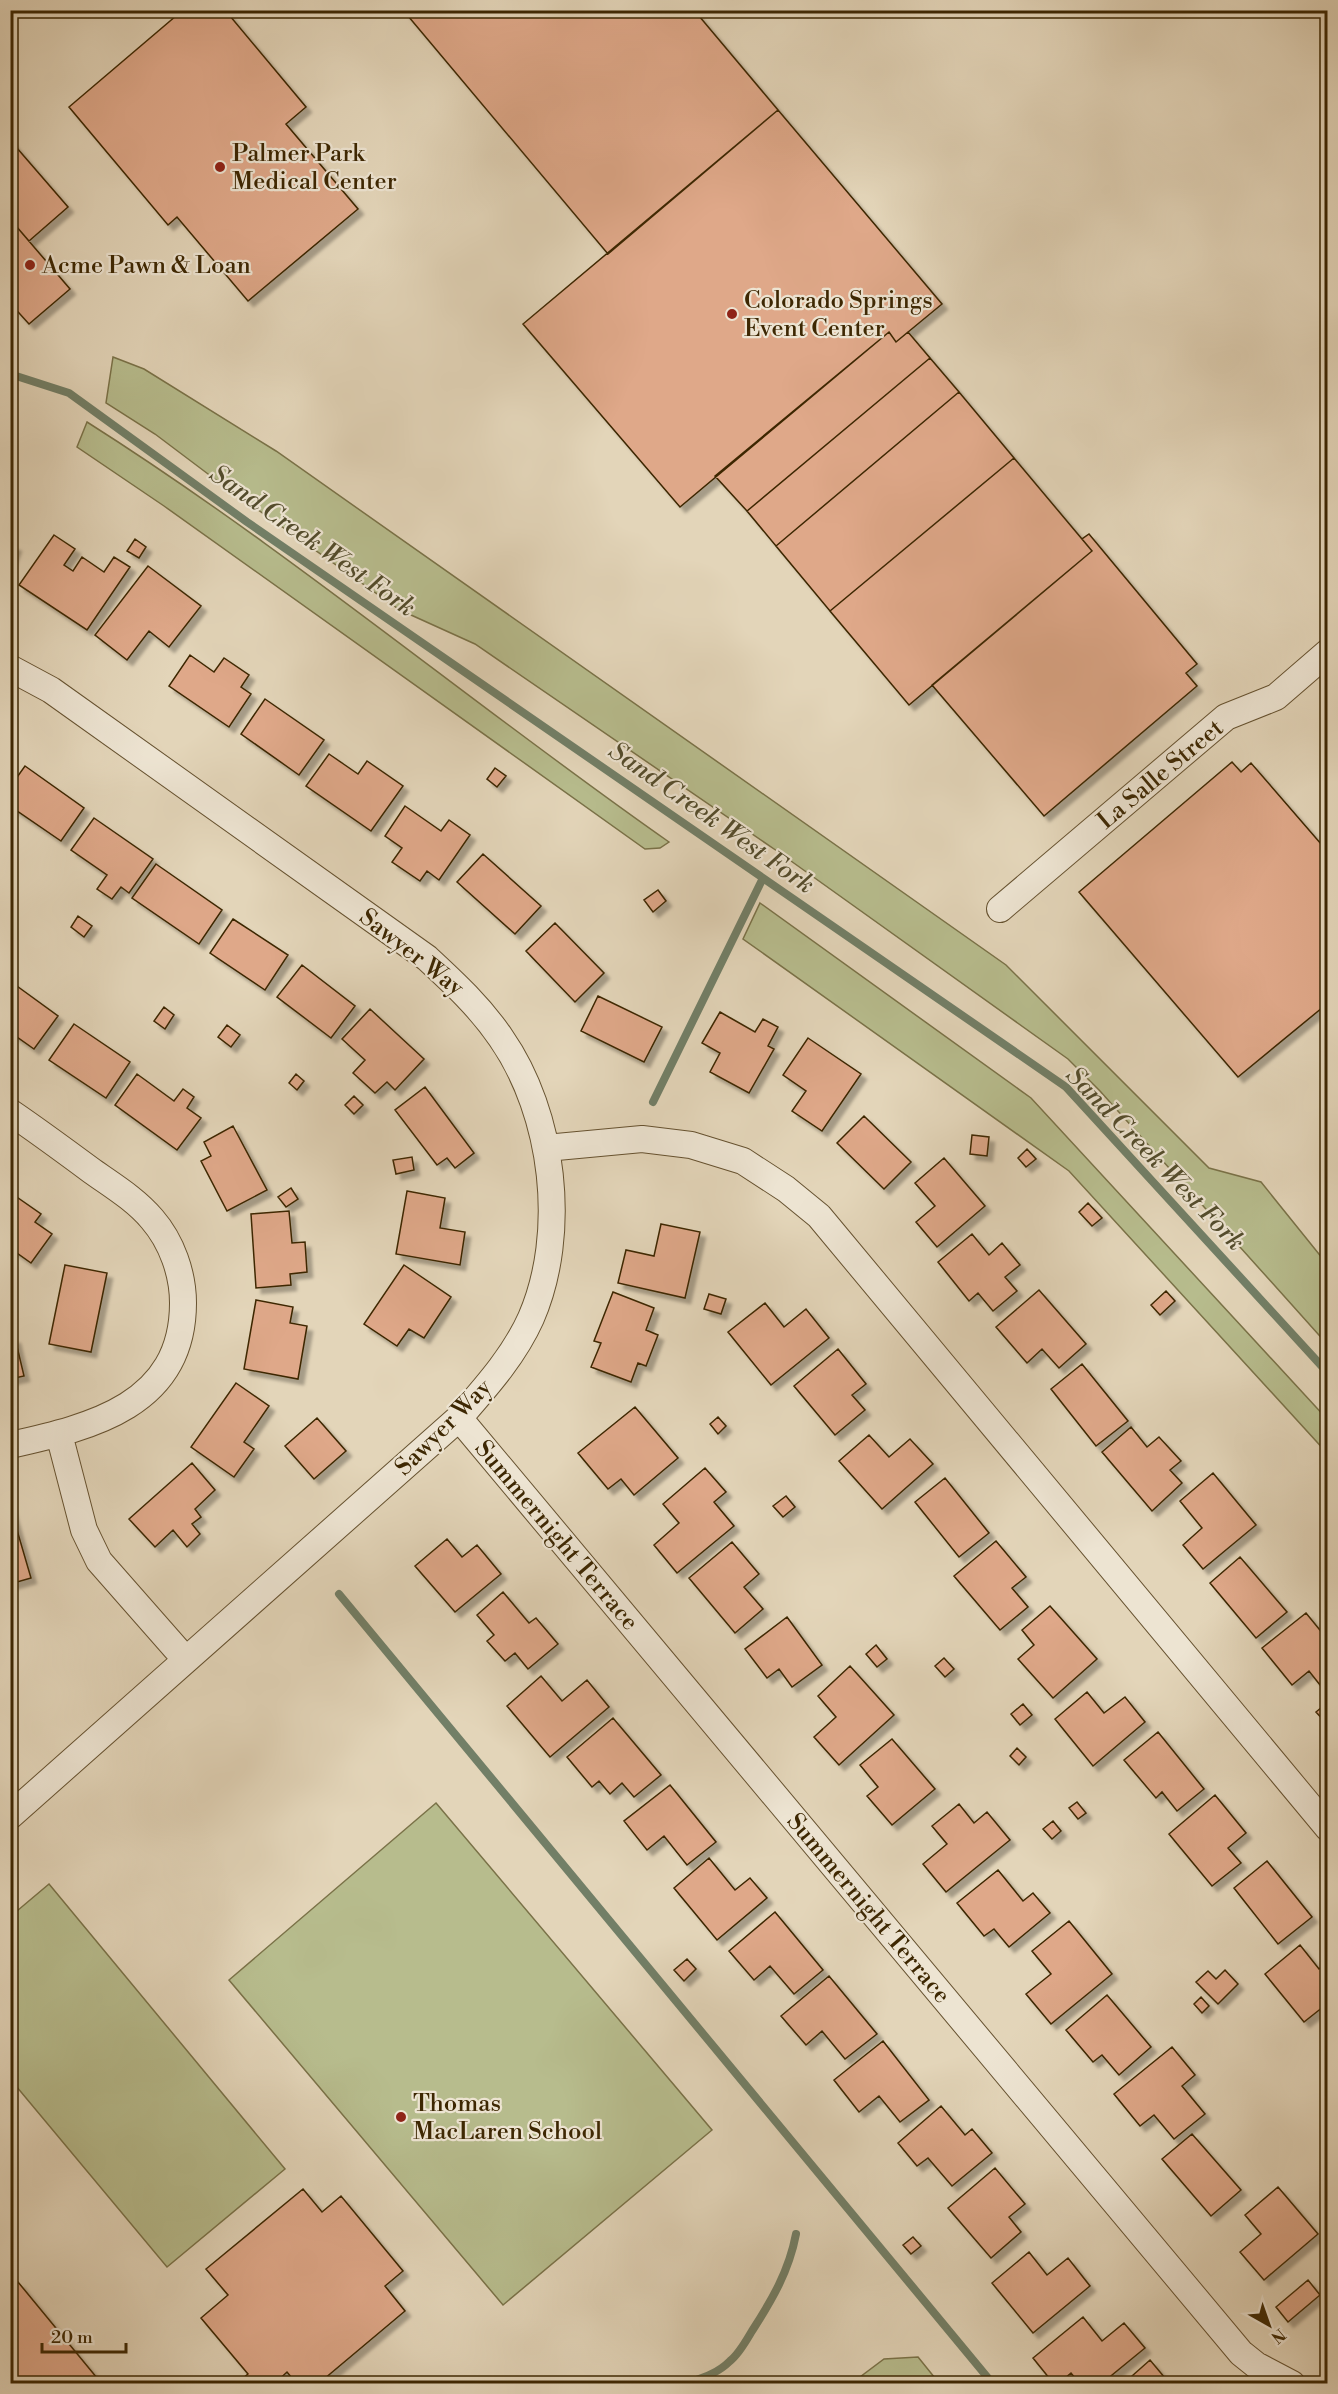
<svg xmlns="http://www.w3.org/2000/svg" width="1338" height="2394" font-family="'Libre Bodoni',serif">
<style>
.green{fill:#b7bc8d;stroke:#7a7248;stroke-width:1.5}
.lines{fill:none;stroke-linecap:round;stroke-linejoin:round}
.stream{stroke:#727f67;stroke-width:8}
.building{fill:#dfa889;stroke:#3d2702;stroke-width:1.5;filter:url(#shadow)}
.minor-casing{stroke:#665230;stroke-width:28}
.minor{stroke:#ede4d2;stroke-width:26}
.poi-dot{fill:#8f2418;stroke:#ede4d2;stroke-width:2}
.labels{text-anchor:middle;stroke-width:4.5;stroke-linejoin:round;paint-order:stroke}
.poi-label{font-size:24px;fill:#3d2702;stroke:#ede4d2;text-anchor:start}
.street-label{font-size:24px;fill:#3d2702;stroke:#ede4d2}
.water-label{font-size:26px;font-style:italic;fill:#534c2c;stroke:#ede4d2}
</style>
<defs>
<filter id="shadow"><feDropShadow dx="5.5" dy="5.5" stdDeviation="1.5" flood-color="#0004"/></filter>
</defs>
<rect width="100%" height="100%" fill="#e3d5b9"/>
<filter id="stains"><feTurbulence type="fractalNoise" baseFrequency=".00333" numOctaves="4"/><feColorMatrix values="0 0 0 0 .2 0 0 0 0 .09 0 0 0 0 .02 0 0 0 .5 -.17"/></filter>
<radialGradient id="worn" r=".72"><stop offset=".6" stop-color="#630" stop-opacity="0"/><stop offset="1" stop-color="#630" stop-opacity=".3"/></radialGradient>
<!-- green -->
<path class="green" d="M113,357L144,369L276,451L1006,965L1209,1168L1261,1182L1327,1264V1344L1100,1091L1068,1059L777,851L475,644L400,610L220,483L155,434L106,403Z
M87,422C289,550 473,705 669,842L660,848L645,849L164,506L77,447Z
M760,903L1031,1098L1327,1419V1453L1069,1171L743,939Z
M436,1803L712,2130L503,2305L229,1980Z
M49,1884L285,2169L167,2267L11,2080V1916Z
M918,2357L939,2383H852L884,2359Z"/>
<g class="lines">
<!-- stream -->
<path class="stream" d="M10,374L69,393L247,522L1066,1087L1328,1373
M653,1102L763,878
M339,1594L993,2384
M685,2384C702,2378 717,2374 730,2361C739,2354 746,2341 752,2331C772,2300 789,2271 796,2234"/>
</g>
<!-- building -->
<path class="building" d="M183,10H225L306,107L286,124L358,209L248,301L177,217L168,225L69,107Z
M403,10H694L778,110L608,254Z
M778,110L942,304L896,342L889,332L680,507L523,324Z
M10,140L68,207L29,241L10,219Z
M10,219L70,289L29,324L10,303Z
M889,332L896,342L908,332L930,358L747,511L715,476Z
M930,358L959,392L776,546L747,511Z
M959,392L1014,458L830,611L776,546Z
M1014,458L1092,551L909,705L830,611Z
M1089,534L1197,664L1186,673L1197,686L1044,816L932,685L1092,551L1082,539Z
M54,535L75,549L64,565L73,571L82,557L104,572L114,557L130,567L87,630L19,585Z
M135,539L146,547L139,558L127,551Z
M10,544L16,546L10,562Z
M148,566L201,606L169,647L149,631L127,660L95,635Z
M190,655L214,672L224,658L249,675L241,687L251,694L229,727L169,686Z
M265,699L324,740L299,775L241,734Z
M329,754L358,774L367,761L403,786L371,831L306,786Z
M1232,762L1241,772L1251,763L1328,852V1003L1238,1077L1079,892Z
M25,766L84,808L61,841L10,806V787Z
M495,768L506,776L497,787L487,779Z
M405,806L441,831L449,820L470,835L439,880L427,871L420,881L392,862L402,848L385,836Z
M94,818L153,859L129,893L121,887L112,899L97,889L107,875L71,850Z
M483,854L541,906L515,934L457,882Z
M156,864L222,910L199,944L132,898Z
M658,890L666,901L653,912L644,900Z
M78,916L92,926L84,937L71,927Z
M233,919L288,955L265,990L210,953Z
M555,923L604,973L575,1002L526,951Z
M302,965L355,1006L331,1038L277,997Z
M10,981L58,1016L34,1049L10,1032Z
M598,996L662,1027L644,1062L581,1031Z
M164,1007L174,1015L165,1029L154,1021Z
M370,1009L424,1059L395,1090L387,1082L375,1093L353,1073L365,1060L342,1039Z
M720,1012L755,1032L763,1019L778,1027L768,1046L774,1049L749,1093L710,1072L720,1053L702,1043Z
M74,1024L130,1062L106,1098L49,1060Z
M227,1025L240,1035L231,1047L218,1037Z
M808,1038L861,1074L822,1131L792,1111L806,1091L783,1075Z
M137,1074L174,1101L183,1089L194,1097L187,1108L201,1118L177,1150L115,1105Z
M296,1074L304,1081L297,1090L289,1083Z
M425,1087L474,1153L455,1168L447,1158L437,1165L395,1110Z
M354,1096L363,1105L354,1114L345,1105Z
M864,1116L911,1162L884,1189L837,1143Z
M233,1126L267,1190L227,1211L201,1161L211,1156L204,1142Z
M972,1135L989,1137L987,1156L970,1154Z
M1027,1149L1036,1159L1026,1167L1018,1158Z
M412,1157L414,1170L396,1174L393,1160Z
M944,1158L985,1206L937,1247L916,1222L935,1206L915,1183Z
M291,1188L298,1199L286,1207L278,1197Z
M407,1191L445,1198L440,1228L465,1232L460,1265L396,1254Z
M11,1193L41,1214L35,1222L52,1234L31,1263L10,1248Z
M1088,1203L1102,1218L1092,1226L1079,1212Z
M289,1211L292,1243L305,1242L307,1272L290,1274L291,1285L256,1288L251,1214Z
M661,1224L700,1232L685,1298L618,1283L626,1250L654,1256Z
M972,1234L989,1255L1002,1243L1020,1265L1005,1277L1017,1291L993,1311L978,1293L969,1301L938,1262Z
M65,1265L107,1273L91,1352L49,1344Z
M404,1265L451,1297L424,1338L409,1329L397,1346L364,1324Z
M1039,1290L1086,1344L1059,1368L1042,1349L1027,1363L996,1327Z
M1166,1291L1175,1301L1160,1315L1151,1305Z
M613,1292L654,1308L646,1330L658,1335L646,1366L638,1363L631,1382L591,1367L601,1343L594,1341Z
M709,1294L726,1299L721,1314L704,1309Z
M256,1300L293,1307L290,1323L307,1326L298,1379L244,1369Z
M765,1303L784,1327L806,1309L829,1338L771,1385L728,1332Z
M15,1338L24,1376L10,1379V1339Z
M838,1349L866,1384L852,1395L865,1410L835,1435L794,1386Z
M1082,1364L1128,1421L1096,1446L1051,1389Z
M236,1383L269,1406L244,1442L254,1449L234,1477L191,1447Z
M635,1407L678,1458L634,1495L621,1479L608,1489L578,1453Z
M718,1417L726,1426L718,1434L710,1424Z
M317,1418L346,1451L314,1479L285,1446Z
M1131,1427L1147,1447L1159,1437L1181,1461L1170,1470L1182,1483L1152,1511L1102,1452Z
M869,1435L889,1457L910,1439L933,1464L882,1509L839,1461Z
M192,1463L215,1490L195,1509L201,1517L192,1524L200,1534L187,1547L173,1530L155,1547L129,1519Z
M705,1468L726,1492L714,1502L734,1526L677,1573L654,1545L679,1523L663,1504Z
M1213,1473L1256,1525L1203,1569L1183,1545L1202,1528L1180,1501Z
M945,1478L989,1533L959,1557L915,1502Z
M786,1496L795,1507L783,1517L773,1506Z
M10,1506L31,1578L10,1584Z
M447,1539L462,1557L477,1545L501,1574L455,1612L415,1566Z
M996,1541L1026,1577L1012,1588L1028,1607L1000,1630L954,1576Z
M732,1542L759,1574L744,1587L763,1609L735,1633L689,1578Z
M1240,1557L1287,1612L1256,1638L1210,1583Z
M503,1592L529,1623L536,1618L558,1644L528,1669L515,1653L505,1661L487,1641L494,1635L477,1615Z
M1050,1606L1097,1659L1053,1698L1018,1659L1034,1645L1022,1630Z
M1306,1613L1328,1640V1688L1324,1690L1309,1671L1292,1685L1262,1648Z
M787,1617L822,1665L792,1687L779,1669L767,1678L745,1649Z
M876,1645L887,1659L877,1667L866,1654Z
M944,1658L954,1669L945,1677L935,1666Z
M850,1666L894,1715L839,1765L814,1737L836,1717L818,1696Z
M541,1676L562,1701L587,1680L609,1707L550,1757L507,1706Z
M1087,1692L1104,1713L1125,1697L1145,1722L1093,1766L1055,1719Z
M1328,1702V1725L1316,1712Z
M1023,1704L1032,1715L1020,1725L1011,1714Z
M613,1718L661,1775L634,1797L622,1783L610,1794L599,1781L592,1787L567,1757Z
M1158,1732L1204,1789L1177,1811L1162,1792L1156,1798L1124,1760Z
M892,1739L935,1789L892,1825L867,1796L878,1787L860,1765Z
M1017,1748L1026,1757L1019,1765L1010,1756Z
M670,1785L716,1842L687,1865L664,1836L647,1850L624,1821Z
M1215,1795L1246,1833L1228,1848L1241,1863L1212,1886L1169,1834Z
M1077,1802L1086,1813L1078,1819L1069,1808Z
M959,1804L974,1823L987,1812L1010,1840L946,1892L923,1864L947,1844L932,1826Z
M1053,1821L1061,1831L1052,1839L1043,1829Z
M709,1858L735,1890L750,1878L767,1898L717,1940L674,1888Z
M1267,1861L1312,1917L1278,1944L1234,1888Z
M998,1870L1023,1901L1033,1893L1050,1913L1009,1947L994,1929L984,1936L957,1903Z
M775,1912L823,1970L794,1994L770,1966L754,1980L729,1951Z
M1069,1921L1112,1974L1051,2024L1026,1994L1051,1974L1032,1951Z
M1300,1945L1319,1969L1328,1962V2003L1304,2022L1265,1974Z
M687,1959L696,1969L684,1981L674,1970Z
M1225,1970L1238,1984L1218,2004L1196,1982L1208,1971L1216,1979Z
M829,1976L877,2034L845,2059L822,2031L806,2045L781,2016Z
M1107,1995L1151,2047L1119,2075L1102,2055L1093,2062L1066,2030Z
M1201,1997L1209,2006L1202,2013L1194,2004Z
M883,2041L929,2100L900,2122L879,2096L859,2112L834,2080Z
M1172,2047L1195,2075L1182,2086L1205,2114L1174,2139L1154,2115L1140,2126L1114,2094Z
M941,2106L965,2135L972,2129L992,2153L952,2186L928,2158L917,2166L898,2143Z
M1192,2134L1241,2190L1211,2216L1162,2159Z
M995,2168L1025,2204L1009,2217L1021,2232L991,2258L948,2208Z
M1278,2187L1318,2234L1264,2280L1240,2252L1261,2234L1245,2215Z
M303,2189L322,2212L341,2196L403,2271L385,2286L405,2311L318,2384H297L287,2372L274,2384H236L248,2374L201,2318L228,2295L206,2269Z
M913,2237L921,2246L911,2254L903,2245Z
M1029,2252L1047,2275L1068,2258L1090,2286L1033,2333L992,2283Z
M1308,2280L1320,2295L1288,2322L1276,2307Z
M18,2282L102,2384H10V2289Z
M1083,2317L1102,2341L1124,2323L1145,2348L1101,2384H1080L1071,2373L1058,2384H1054L1033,2358Z
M1150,2360L1170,2384H1123Z"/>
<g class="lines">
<defs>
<path id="minor" d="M10,668L51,690L427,958C454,983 480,1007 501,1038C554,1114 568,1233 531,1318C514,1356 486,1387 459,1418L10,1816
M1000,909L1226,717L1276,697L1328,652
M10,1112C38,1131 65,1151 92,1171C113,1186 135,1199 152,1219C172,1242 183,1274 183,1303C183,1405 92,1427 10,1445
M546,1148L642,1139L691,1145L743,1161L786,1189L819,1216L1328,1828
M459,1418L1241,2353L1256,2365L1292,2384
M59,1434L84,1530L99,1561L186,1660"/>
</defs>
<!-- minor casing -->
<use href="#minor" class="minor-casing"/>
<!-- minor -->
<use href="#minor" class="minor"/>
</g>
<!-- markers -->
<g class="poi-dot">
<circle cx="220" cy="167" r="6"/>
<circle cx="30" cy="265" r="6"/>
<circle cx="732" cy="314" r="6"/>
<circle cx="401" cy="2117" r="6"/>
</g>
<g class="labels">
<!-- poi labels -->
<g class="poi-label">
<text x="232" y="161">Palmer Park<tspan x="232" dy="28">Medical Center</tspan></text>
<text x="42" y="273">Acme Pawn &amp; Loan</text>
<text x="744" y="308">Colorado Springs<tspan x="744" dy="28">Event Center</tspan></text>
<text x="413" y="2111">Thomas<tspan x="413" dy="28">MacLaren School</tspan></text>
</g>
<!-- street labels -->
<g class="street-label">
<text transform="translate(1160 774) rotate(-40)" y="8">La Salle Street</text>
<text transform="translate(412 952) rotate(38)" y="8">Sawyer Way</text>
<text transform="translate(443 1427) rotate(-45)" y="8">Sawyer Way</text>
<text transform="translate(557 1535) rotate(50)" y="8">Summernight Terrace</text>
<text transform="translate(869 1908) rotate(50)" y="8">Summernight Terrace</text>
</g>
<!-- water labels -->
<g class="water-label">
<text transform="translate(313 540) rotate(35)" y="9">Sand Creek West Fork</text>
<text transform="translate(712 817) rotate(35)" y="9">Sand Creek West Fork</text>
<text transform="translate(1156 1158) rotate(46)" y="9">Sand Creek West Fork</text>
</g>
</g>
<!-- margin -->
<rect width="1338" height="2394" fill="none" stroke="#e3d5b9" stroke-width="36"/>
<rect x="12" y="12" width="1314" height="2370" fill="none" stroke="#3d2702" stroke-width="3"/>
<rect x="18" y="18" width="1302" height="2358" fill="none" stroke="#3d2702" stroke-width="1.5"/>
<!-- north arrow -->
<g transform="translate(1269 2325) rotate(140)" stroke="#ede4d2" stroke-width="4.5" paint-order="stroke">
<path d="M0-4.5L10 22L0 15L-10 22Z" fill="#3d2702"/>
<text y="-9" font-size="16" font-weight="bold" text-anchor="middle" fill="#3d2702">N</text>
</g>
<!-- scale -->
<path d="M42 2343v9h84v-9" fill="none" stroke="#3d2702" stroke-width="3"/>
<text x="51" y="2343" font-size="18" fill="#3d2702" stroke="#ede4d2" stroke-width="4.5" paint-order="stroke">20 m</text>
<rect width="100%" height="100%" filter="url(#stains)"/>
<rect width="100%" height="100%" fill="url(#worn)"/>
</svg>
